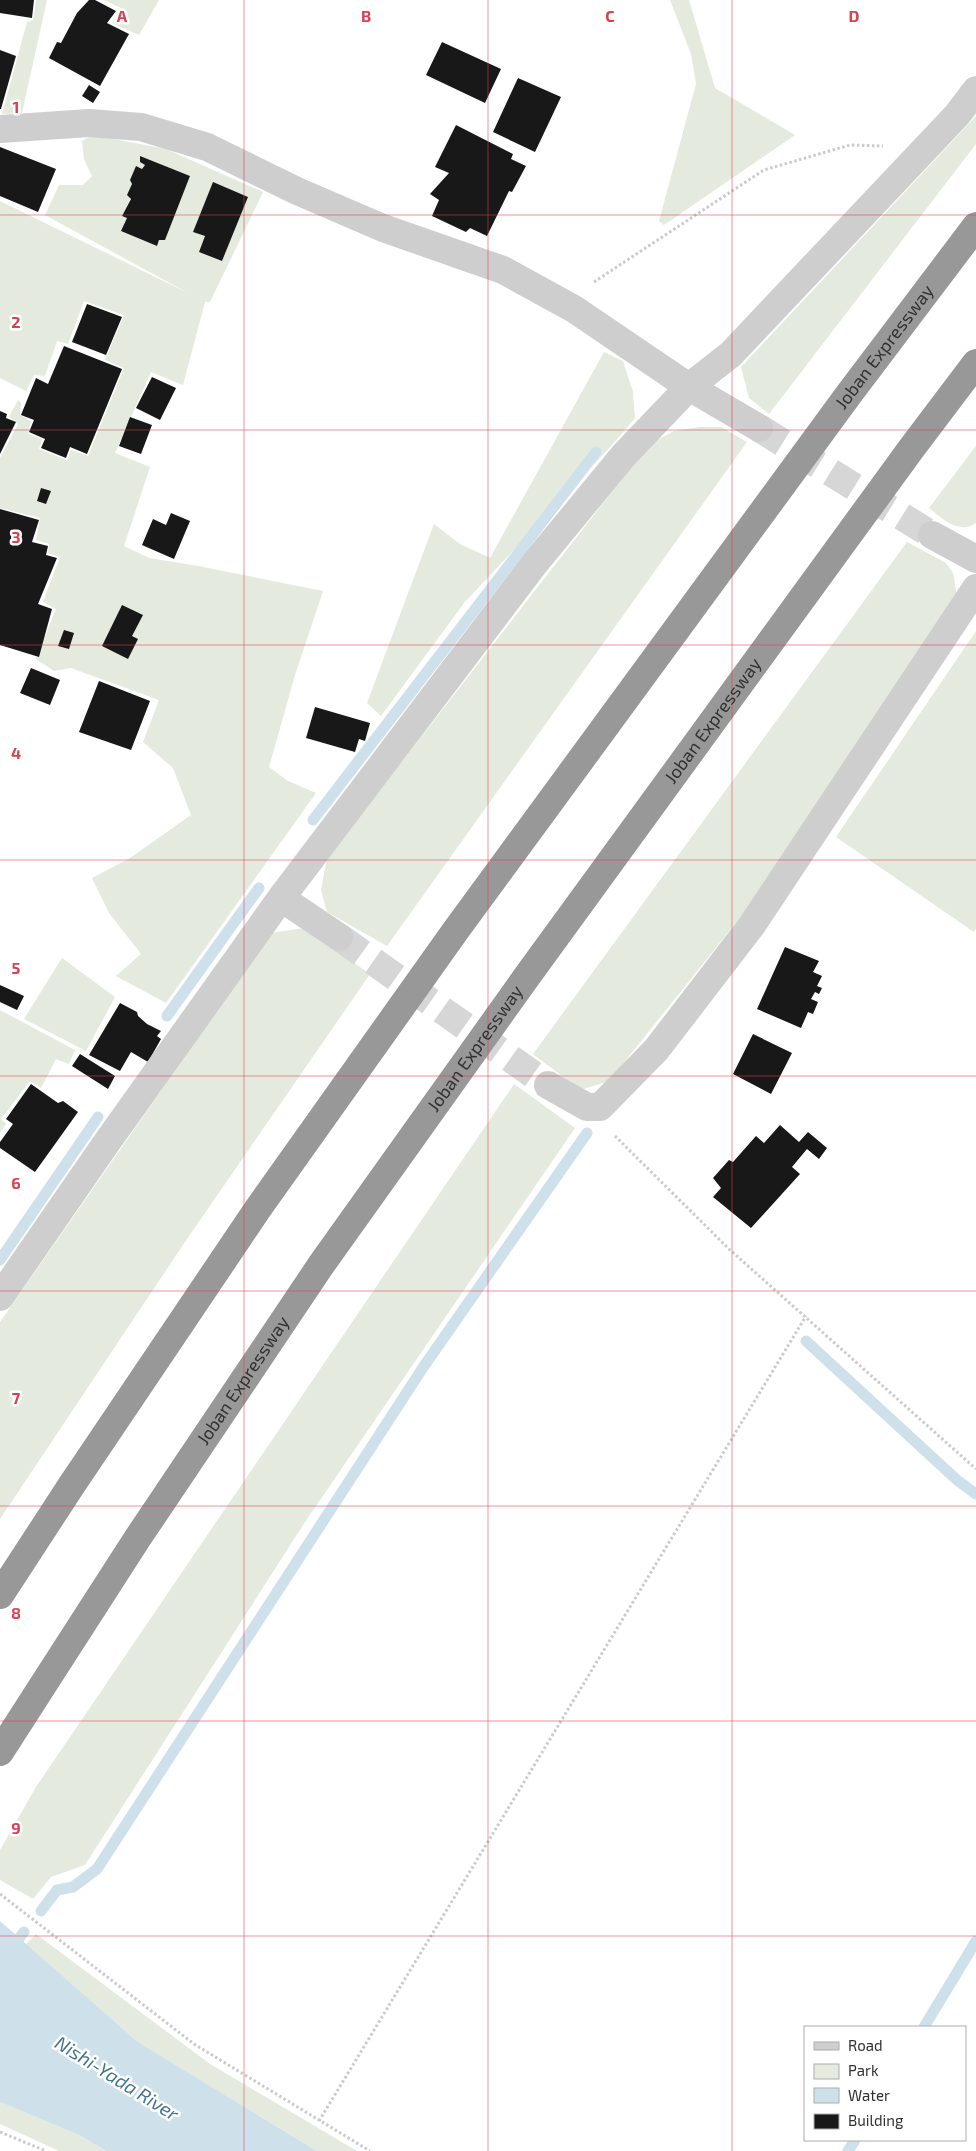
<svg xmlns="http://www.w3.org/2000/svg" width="976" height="2151" font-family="'Exo 2',sans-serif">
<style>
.green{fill:#e4eadd;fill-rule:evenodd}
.water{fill:#cee1eb}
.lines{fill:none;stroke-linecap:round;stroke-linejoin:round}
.stream{stroke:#cee1eb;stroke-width:11}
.building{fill:#181818}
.street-tunnel{stroke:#d6d6d6;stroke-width:28;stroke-dasharray:28 14;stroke-linecap:butt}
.path{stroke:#cbcbcb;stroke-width:3;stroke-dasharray:2.5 2.5;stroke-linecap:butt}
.street{stroke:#cecece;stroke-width:28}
.highway{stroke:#989898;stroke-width:28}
.grid{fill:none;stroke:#db4050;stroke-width:1;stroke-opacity:0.55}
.labels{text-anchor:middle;stroke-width:5;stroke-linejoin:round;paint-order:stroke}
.street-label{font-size:18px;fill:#313131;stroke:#fff}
.water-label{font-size:19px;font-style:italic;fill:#43748f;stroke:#fff}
.grid-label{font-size:16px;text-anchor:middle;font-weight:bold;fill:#db4050;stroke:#fff;stroke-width:5;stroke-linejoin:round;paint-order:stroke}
</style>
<rect width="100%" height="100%" fill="#fff"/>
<!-- green -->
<path class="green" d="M36,0H47L22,113L2,114L27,22L33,20Z
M104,0H159L139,35L112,23L121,8Z
M670,0H689L715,88L795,135L664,225L659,221L696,84L691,54Z
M976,116V144L769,414L749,398L741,367Z
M93,135L166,149L263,192L210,302H205L183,385L151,372L115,453L150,467L124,546L149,558L198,566L323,591L295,675L269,767L288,781L316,793L166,1003L116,976L141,954L109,913L92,878L130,858L191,815L173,768L143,742L159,700L71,668L54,671L36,659L56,609L43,602L60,557L48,553L49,544L36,540L40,518L0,508V458L18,424L9,417L18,400L21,403L20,415L31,421L28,434L42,439L39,449L67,460L71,450L88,456L124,368L105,360L124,315L84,301L68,344L57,341L45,376L34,375L26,391L0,378V201L188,293L45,215L59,185H83L92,176L84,159L82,141ZM140,156L190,176L165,240H159L157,246L121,231L127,218L122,215C127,206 137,191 130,180L136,166L142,169L145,165L140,162ZM213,183L248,197L222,261L199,252L205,236L194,232Z
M604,352L623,361L633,392L635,418L612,445L464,603L381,716L367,703L434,524L460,544L490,558Z
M700,427H721L747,442L387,946L327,912L321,890L327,858L649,444L674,431Z
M976,446V523C958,535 942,518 929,508Z
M907,542L946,563L953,573L957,596L747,909L609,1081L580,1090L533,1054Z
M976,631V929L974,932L836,837Z
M304,928L370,974L187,1239L0,1519V1322L271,933Z
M62,958L115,997L86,1051L24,1019Z
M0,1010L75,1050L69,1064L56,1059L41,1088L30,1081L1,1119L6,1124L0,1133Z
M514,1084L575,1128L305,1522L85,1865L51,1877L33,1899L0,1880V1850L36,1787Z
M36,1934L210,2064L357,2151H317L138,2042L26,1944Z
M0,2102L79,2135L106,2151H59L0,2124Z"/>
<!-- water -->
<path class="water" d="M0,1921L138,2042L317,2151H106L79,2135L0,2102Z"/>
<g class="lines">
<!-- stream -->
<path class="stream" d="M313,820L596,452
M167,1016L259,888
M0,1260L98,1117
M806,1341L957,1480L976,1494
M41,1911L57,1890L73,1887L97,1869L424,1366L587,1133
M0,1963L24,1932
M924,2027L976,1941
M848,2151L855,2140"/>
</g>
<!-- building -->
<path class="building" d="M0,0H34L32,18L0,13Z
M89,0H95L116,11L107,23L129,34L100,86L49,58L57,42L61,43L77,13Z
M442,42L501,69L485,103L426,75Z
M0,50L16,56L1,109H0Z
M518,78L561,97L535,152L493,132Z
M89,85L100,92L93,103L82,96Z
M456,125L513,154L511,159L526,166L512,192L509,191L487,236L470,228L466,232L432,216L439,200L430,194L449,173L435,167Z
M0,147L56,169L38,212L0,196Z
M140,156L190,176L165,240H159L157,246L121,231L127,218L122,216L131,199L127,195L132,184L130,180L136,166L142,169L145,165L140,162Z
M213,182L248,197L222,261L199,252L205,236L193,232Z
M87,304L122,317L106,355L72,342Z
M64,346L122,369L87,454L70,447L66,458L41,448L45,439L29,432L34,420L21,415L36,378L48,384Z
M152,377L176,388L160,420L136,408Z
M0,411L7,414L6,418L16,422L0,454Z
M130,417L152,425L141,454L119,446Z
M41,488L51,491L46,504L37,501Z
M0,509L39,520L32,542L48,546L46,555L57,558L38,604L52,609L39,657L0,645Z
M171,513L190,521L174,559L142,545L153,519L166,525Z
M122,605L143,615L132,636L138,639L128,659L102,646Z
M64,630L74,633L69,649L58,646Z
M31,668L60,680L50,705L20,693Z
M99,681L150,701L131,750L79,732Z
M315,707L370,723L365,741L359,739L355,752L306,738Z
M785,947L819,961L813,972L822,976L817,986L822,988L819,994L815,992L811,999L818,1002L813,1014L808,1012L801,1028L757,1009Z
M0,985L24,996L17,1010L0,1002Z
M120,1003L137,1012L138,1016L147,1024L161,1031L157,1036L161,1039L148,1062L131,1052L120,1071L89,1055Z
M753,1034L792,1053L771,1094L733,1074Z
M80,1054L115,1076L108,1089L72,1066Z
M31,1084L58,1103L63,1101L78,1112L35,1172L0,1148V1142L13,1124L6,1119Z
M780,1125L799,1142L808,1132L827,1148L819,1159L807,1149L792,1167L800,1174L751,1228L713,1197L721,1188L713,1178L729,1160L733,1162L756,1136L764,1143Z"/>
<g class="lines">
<!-- street-tunnel -->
<path class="street-tunnel" d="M759,428L932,535
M339,937L548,1085"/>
<!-- path -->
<path class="path" d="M594,282L764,170L850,145L883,146
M615,1136L729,1249L976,1469
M0,1894L194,2044L370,2151
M319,2121L806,1316
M0,2132L46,2151"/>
<!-- street -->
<path class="street" d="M0,129L89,123L141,127L207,147L297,191L383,228L503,270L574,309L689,387L759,428
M932,535L976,559
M281,898L339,937
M548,1085L587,1107H600L656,1050L752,925L976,588
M0,1297L105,1145L281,898L535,563L624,455L689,387L731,354L957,115L976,90"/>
<!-- highway -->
<g class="highway">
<path id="s1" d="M0,1595L71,1486L257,1210L456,930L849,394L976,226"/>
<path id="s2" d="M0,1752L137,1539L321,1265L525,979L911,449L976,363"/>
</g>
</g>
<!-- grid -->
<path class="grid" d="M244,0V2151M488,0V2151M732,0V2151M0,215H976M0,430H976M0,645H976M0,860H976M0,1076H976M0,1291H976M0,1506H976M0,1721H976M0,1936H976"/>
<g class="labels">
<!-- street labels -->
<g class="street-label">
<text dy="6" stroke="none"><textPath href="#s1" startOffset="1530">Joban Expressway</textPath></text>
<text dy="6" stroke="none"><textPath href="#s2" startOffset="1254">Joban Expressway</textPath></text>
<text dy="6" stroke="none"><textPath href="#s2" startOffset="849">Joban Expressway</textPath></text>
<text dy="6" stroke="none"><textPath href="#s2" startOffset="444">Joban Expressway</textPath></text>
</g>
<!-- water labels -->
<g class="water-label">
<text transform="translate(117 2078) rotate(32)" y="7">Nishi-Yada River</text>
</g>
</g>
<g class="grid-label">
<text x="122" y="22">A</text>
<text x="366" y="22">B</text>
<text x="610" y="22">C</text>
<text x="854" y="22">D</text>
<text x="16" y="113">1</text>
<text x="16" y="328">2</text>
<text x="16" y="543">3</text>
<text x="16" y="759">4</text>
<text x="16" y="974">5</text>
<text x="16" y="1189">6</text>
<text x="16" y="1404">7</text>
<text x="16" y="1619">8</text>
<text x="16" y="1834">9</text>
</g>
<!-- legend -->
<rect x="804" y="2026" width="162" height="115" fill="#ffffff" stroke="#adadad"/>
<rect x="814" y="2042" width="25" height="8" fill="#cecece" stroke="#adadad"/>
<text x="848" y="2051" font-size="15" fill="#313131">Road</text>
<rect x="814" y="2064" width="25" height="15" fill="#e4eadd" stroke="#adadad"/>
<text x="848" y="2076" font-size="15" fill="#313131">Park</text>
<rect x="814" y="2088" width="25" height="15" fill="#cee1eb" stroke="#adadad"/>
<text x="848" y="2101" font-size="15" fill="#313131">Water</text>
<rect x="814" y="2114" width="25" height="15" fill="#181818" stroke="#adadad"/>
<text x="848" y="2126" font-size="15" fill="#313131">Building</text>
</svg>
